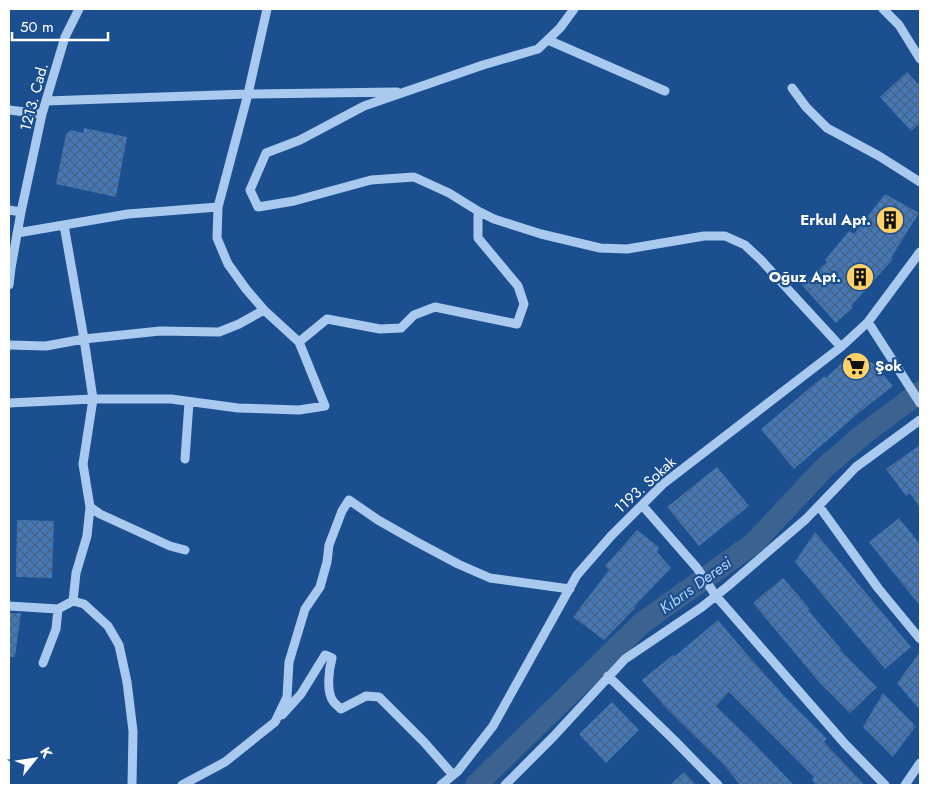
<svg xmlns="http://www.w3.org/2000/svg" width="929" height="794" font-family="Jost,sans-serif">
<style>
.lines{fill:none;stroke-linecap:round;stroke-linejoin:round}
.river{stroke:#3c6290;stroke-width:22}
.building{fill:url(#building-cross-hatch)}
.minor{stroke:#a9c9ee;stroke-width:9}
.labels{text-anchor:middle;stroke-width:4.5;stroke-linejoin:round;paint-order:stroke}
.street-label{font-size:15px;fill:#fff;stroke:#1b4f8f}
.poi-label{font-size:15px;font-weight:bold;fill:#fff;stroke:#1b4f8f;text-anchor:end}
.water-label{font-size:16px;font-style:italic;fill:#b5d3f5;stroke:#1b4f8f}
</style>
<defs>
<pattern id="building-cross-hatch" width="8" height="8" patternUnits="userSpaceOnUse" patternTransform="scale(1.25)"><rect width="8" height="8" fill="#4478b7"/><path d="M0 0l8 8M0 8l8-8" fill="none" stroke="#486282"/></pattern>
</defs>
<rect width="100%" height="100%" fill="#1b4f8f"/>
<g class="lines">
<!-- river -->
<path class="river" d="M476,785L642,623L754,543L824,468L865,433L920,392"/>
</g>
<!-- building -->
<path class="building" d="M907,72L920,86V123L911,131L880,97Z
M84,128L127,137L116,197L56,184L66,134L71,130L83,133Z
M885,194L919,213L891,258L893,259L851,306L853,308L836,323L802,285L827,262L825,260L849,231L854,234Z
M852,358L860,359L873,363L893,386L861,411L794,469L761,429L824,376L826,378L842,363Z
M920,445V508L910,493L906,496L886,469Z
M717,467L749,506L699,546L667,507Z
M899,518L920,544V606L869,542Z
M17,520L54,521L52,578L16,577Z
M637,530L659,547L657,552L671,568L634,607L635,608L604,640L573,617L609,570L605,566Z
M815,532L911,647L885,669L795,562Z
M783,578L810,609L808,610L841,649L840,650L877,687L850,713L819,682L753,603Z
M9,613H21L15,657H9Z
M718,620L750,658L781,692V693L827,739L824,742L865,785H817L812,780L814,777L729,692L716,706L749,738L794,785H740L725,766L667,709L645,684L642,680L673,655L675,656Z
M920,652V710L897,683Z
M883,693L914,724L913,725L915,727L893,757L863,727Z
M612,702L639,730L606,763L579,734Z
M684,772L696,785H670Z"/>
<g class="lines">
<!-- minor -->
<path class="minor" d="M574,9L560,28L538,49L483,65L364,106L300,140L266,153L250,190L258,207L294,201L371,180L414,177L449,193L478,211L494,219L541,234L600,248L627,249L704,236H725L745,245L761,260L841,347
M883,9L899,25L920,59
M548,40L665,91
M792,88L806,107L827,128L879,156L920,182
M46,101L248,94L397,92
M9,110L42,114
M9,210L21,212
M17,233L128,214L218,207
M9,285L11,268L21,212L42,114L65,37L79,9
M868,322L920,403
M299,342L327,319L380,329L401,328L414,315L435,307L517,324L524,304L518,286L478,238V211
M9,345L46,346L84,339L160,331L219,332L239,324L264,310
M9,403L93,399H171L238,408L299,410L325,406L299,342L264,310L246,289L228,264L217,238L218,207L248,94L267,9
M185,459L189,402
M642,505L697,568L716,596L845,744L885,785
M819,506L878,588L920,639
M90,507L100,514L170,546L185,550
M73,601L84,604L108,626L119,645L127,682L133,731L132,785
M9,606L58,609L73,601L76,573L87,536L90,507L83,464L93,399L84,339L64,225
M43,663L56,629L58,609
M608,676L674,740L718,785
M282,715L301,694L325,655L332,658C329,669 326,691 333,701C335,704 339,707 341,709L366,696L379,697L424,742L453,775
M182,785L225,762L275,722L287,697L289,662L305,609L320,587L327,562L329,545L342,511L349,500L378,520L415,541L458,564L490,578L570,589
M441,785L458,771L493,726L577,575L611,536L663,484L841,347L868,322L920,252
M505,785L553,737L625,659L702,607L728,586L806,519L856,467L920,420
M905,785L920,763"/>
</g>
<!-- icons -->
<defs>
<symbol id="building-disc" viewBox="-11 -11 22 22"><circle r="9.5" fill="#ffd166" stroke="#1b4f8f"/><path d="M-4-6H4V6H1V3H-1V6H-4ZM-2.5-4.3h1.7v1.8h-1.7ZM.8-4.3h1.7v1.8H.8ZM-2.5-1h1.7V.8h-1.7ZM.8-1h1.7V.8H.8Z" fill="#111"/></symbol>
<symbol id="supermarket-disc" viewBox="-11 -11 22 22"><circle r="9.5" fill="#ffd166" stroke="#1b4f8f"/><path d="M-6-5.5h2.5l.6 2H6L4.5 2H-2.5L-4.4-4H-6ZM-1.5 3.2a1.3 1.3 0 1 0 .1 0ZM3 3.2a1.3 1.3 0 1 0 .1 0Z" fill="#111"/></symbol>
</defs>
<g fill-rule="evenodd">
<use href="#building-disc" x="874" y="204" width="32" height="32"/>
<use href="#building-disc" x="844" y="261" width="32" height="32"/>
<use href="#supermarket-disc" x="840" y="350" width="32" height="32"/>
</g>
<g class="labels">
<!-- street labels -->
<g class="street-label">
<text transform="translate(34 97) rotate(-75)" y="5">1213. Cad.</text>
<text transform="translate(645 485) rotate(-42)" y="5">1193. Sokak</text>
</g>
<!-- poi labels -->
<g class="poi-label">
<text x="871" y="225">Erkul Apt.</text>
<text x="841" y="282">Oğuz Apt.</text>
<text x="875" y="371" text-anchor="start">Şok</text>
</g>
<!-- water labels -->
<g class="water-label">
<text transform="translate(695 585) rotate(-36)" y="6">Kıbrıs Deresi</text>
</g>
</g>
<!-- border -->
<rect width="929" height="794" fill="none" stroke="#ffffff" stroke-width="20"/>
<!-- north arrow -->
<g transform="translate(35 759) rotate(60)" stroke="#1b4f8f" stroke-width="4" paint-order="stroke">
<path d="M0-4L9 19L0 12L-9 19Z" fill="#ffffff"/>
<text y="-8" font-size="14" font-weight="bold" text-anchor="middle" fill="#ffffff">K</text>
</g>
<!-- scale -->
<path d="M12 32v8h96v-8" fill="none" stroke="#ffffff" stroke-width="2.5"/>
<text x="20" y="32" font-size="15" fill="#ffffff" stroke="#1b4f8f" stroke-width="4" paint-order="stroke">50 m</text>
</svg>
